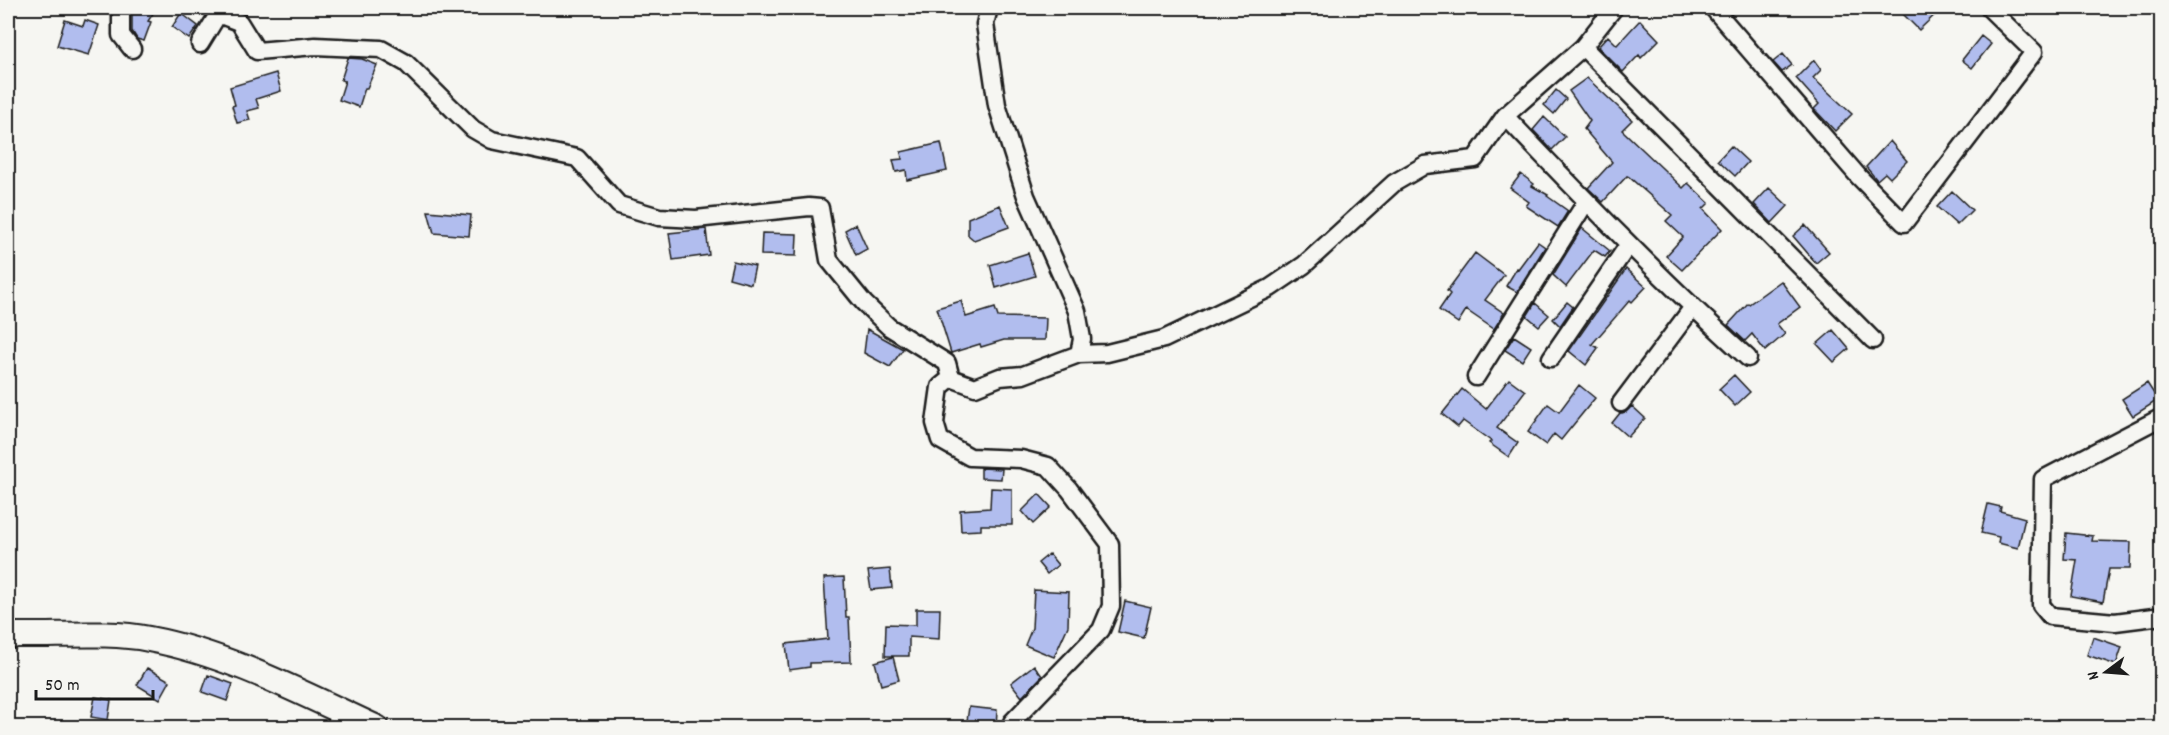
<svg xmlns="http://www.w3.org/2000/svg" width="2169" height="735" font-family="Dekko,sans-serif">
<style>
.building{fill:#b1bdee;stroke:#1c1c1c;stroke-width:1.5}
.lines{fill:none;stroke-linecap:round;stroke-linejoin:round}
.street-casing{stroke:#1c1c1c;stroke-width:21}
.secondary-casing{stroke:#1c1c1c;stroke-width:28}
.street{stroke:#f6f6f2;stroke-width:16}
.secondary{stroke:#f6f6f2;stroke-width:24}
</style>
<rect width="100%" height="100%" fill="#f6f6f2"/>
<filter id="ink" filterUnits="userSpaceOnUse"><feTurbulence type="fractalNoise" baseFrequency=".0167" numOctaves="2"/><feDisplacementMap in="SourceGraphic" scale="12" xChannelSelector="R" yChannelSelector="G"/><feConvolveMatrix kernelMatrix="1 2 1 2 8 2 1 2 1" color-interpolation-filters="sRGB"/></filter>
<g filter="url(#ink)">
<!-- building -->
<path class="building" d="M132,8H147L154,12L148,21L151,22L144,41L137,39L132,31Z
M1897,8H1942L1919,30Z
M181,13L198,26L189,39L172,27Z
M65,20L83,26L85,20L99,25L89,55L57,46Z
M1640,20L1659,40L1641,58L1639,55L1623,72L1598,47L1608,36L1617,45Z
M1981,36L1991,44L1972,68L1962,60Z
M1783,54L1792,65L1782,72L1773,62Z
M348,58L362,59L377,65L367,88H365L359,107L339,100L345,81L341,80Z
M1814,60L1821,70L1813,78L1852,114L1835,131L1814,109L1819,104L1796,78Z
M276,73L281,91L256,99L259,108L247,111L250,120L237,123L232,106L235,105L230,87Z
M1587,78L1632,120L1622,130L1683,188L1688,183L1709,203L1703,209L1722,229L1682,270L1666,256L1683,237L1666,221L1672,215L1629,177L1627,176L1603,202L1588,188L1612,162L1584,129L1590,121L1569,91Z
M1556,90L1566,99L1554,114L1544,105Z
M1544,117L1565,137L1552,150L1533,130Z
M1890,141L1907,161L1890,178L1885,173L1877,180L1866,167Z
M941,143L947,171L907,180L906,170L896,172L893,160L902,159L901,152Z
M1731,146L1748,162L1735,176L1718,160Z
M1521,174L1534,184L1532,186L1548,195L1547,196L1568,211L1558,227L1526,206L1529,202L1510,188Z
M1769,188L1788,206L1772,223L1754,204Z
M1952,191L1972,210L1957,225L1937,207Z
M1000,205L1009,227L974,240L968,235V218Z
M428,211L471,215L469,236L434,233Z
M856,224L867,249L856,255L845,230Z
M1805,225L1829,252L1816,263L1793,236Z
M1582,228L1610,251L1605,257L1594,250L1566,287L1553,275Z
M706,229L709,255L673,260L669,233Z
M762,233L797,234L796,256L761,255Z
M1538,242L1545,247L1517,292L1506,286L1517,268L1518,269Z
M1028,253L1035,276L996,288L990,265Z
M1475,253L1504,275L1485,300L1504,313L1494,329L1466,310L1458,323L1439,310L1450,294L1447,291Z
M733,261L755,266L751,284L729,278Z
M1626,269L1646,287L1632,302L1630,300L1592,344L1598,348L1586,365L1569,351Z
M1781,281L1800,307L1777,324L1785,334L1765,351L1752,334L1745,341L1728,325L1748,303L1749,304Z
M961,301L966,317L995,308L998,317L1046,318L1045,340H1004L981,347L980,344L951,353L937,308Z
M1567,302L1573,307L1560,326L1553,319Z
M1535,303L1549,315L1539,326L1527,316Z
M867,329L903,349L890,367L864,353Z
M1833,330L1849,349L1834,362L1817,344Z
M1514,336L1531,347L1522,361L1505,350Z
M1734,375L1750,392L1735,406L1719,389Z
M1509,379L1525,391L1497,428L1518,443L1509,457L1489,443L1491,441L1463,421L1458,427L1442,414L1462,389L1486,409Z
M2147,383L2158,400L2133,416L2122,399Z
M1579,385L1595,398L1561,440L1554,434L1546,445L1528,432L1548,404L1559,412Z
M1632,406L1645,418L1628,437L1612,423L1620,413L1626,412Z
M981,468L1002,469L1001,479L981,478Z
M991,488L1012,489V525H981V530L961,531L960,510L990,508Z
M1039,494L1051,507L1033,524L1022,511Z
M1988,504L2001,507L2000,511L2025,518L2018,548L1998,543L1999,537L1981,533Z
M2066,533L2093,536L2092,541L2131,542L2130,569H2109L2103,602L2071,596L2077,560L2064,559Z
M1049,554L1058,565L1047,574L1038,563Z
M890,569L892,588L871,590L868,571Z
M844,577L846,617H849L851,662L810,663V667L789,670L786,644L828,639L824,578Z
M1034,590L1069,592L1068,626L1054,657L1025,645L1032,628Z
M1125,601L1151,607L1144,638L1118,632Z
M916,609H940L939,639L909,637V656H885L886,624L916,625Z
M2093,637L2122,647L2116,665L2087,655Z
M893,657L899,680L881,685L875,662Z
M1034,665L1042,676L1022,697L1011,683Z
M147,668L170,681L160,699L137,685Z
M208,675L233,684L227,701L202,692Z
M95,697L111,700L108,720L91,717Z
M969,707L997,710L996,728H966Z"/>
<g class="lines">
<defs>
<path id="street" d="M121,8V35L132,49
M989,8L985,24L997,105L1026,196L1077,311L1082,339L1079,354L1023,375L1000,377L975,387L951,378L940,387L935,423L940,440L970,457L1021,459L1048,466L1069,489L1110,544L1111,606L1101,630L1012,722L1011,728
M1713,8L1859,177L1904,223L2034,52L1989,8
M218,14L239,22L257,51L315,46L381,49L406,63L473,129L492,140L577,158L619,205L659,217L696,219L809,207L820,208L829,260L864,303L889,327L947,363L951,378
M200,44L222,8
M1583,47L1873,340
M1505,116C1584,199 1663,281 1748,358
M1079,354L1107,353L1164,339L1270,288L1304,265L1394,183L1425,165L1475,159L1505,116L1583,47L1614,8
M1551,358L1629,244
M1476,377L1586,202
M1621,403L1693,307
M2162,417L2043,479L2041,605L2050,616L2115,622L2162,616"/>
<path id="secondary" d="M8,637L16,635C57,636 110,631 149,639C229,654 303,694 377,728"/>
</defs>
<!-- street casing -->
<use href="#street" class="street-casing"/>
<!-- secondary casing -->
<use href="#secondary" class="secondary-casing"/>
<!-- street -->
<use href="#street" class="street"/>
<!-- secondary -->
<use href="#secondary" class="secondary"/>
</g>
</g>
<!-- margin -->
<rect width="2169" height="735" fill="none" stroke="#f6f6f2" stroke-width="30"/>
<rect x="15" y="15" width="2139" height="705" fill="none" stroke="#1c1c1c" stroke-width="2" filter="url(#ink)"/>
<!-- north arrow -->
<g transform="translate(2106 672) rotate(254)" stroke="#f6f6f2" stroke-width="4.5" paint-order="stroke">
<path d="M0-4.5L10 22L0 15L-10 22Z" fill="#1c1c1c"/>
<text y="-9" font-size="16" font-weight="bold" text-anchor="middle" fill="#1c1c1c">N</text>
</g>
<!-- scale -->
<path d="M36 690v9h117v-9" fill="none" stroke="#1c1c1c" stroke-width="3"/>
<text x="45" y="690" font-size="18" fill="#1c1c1c" stroke="#f6f6f2" stroke-width="4.5" paint-order="stroke">50 m</text>
</svg>
